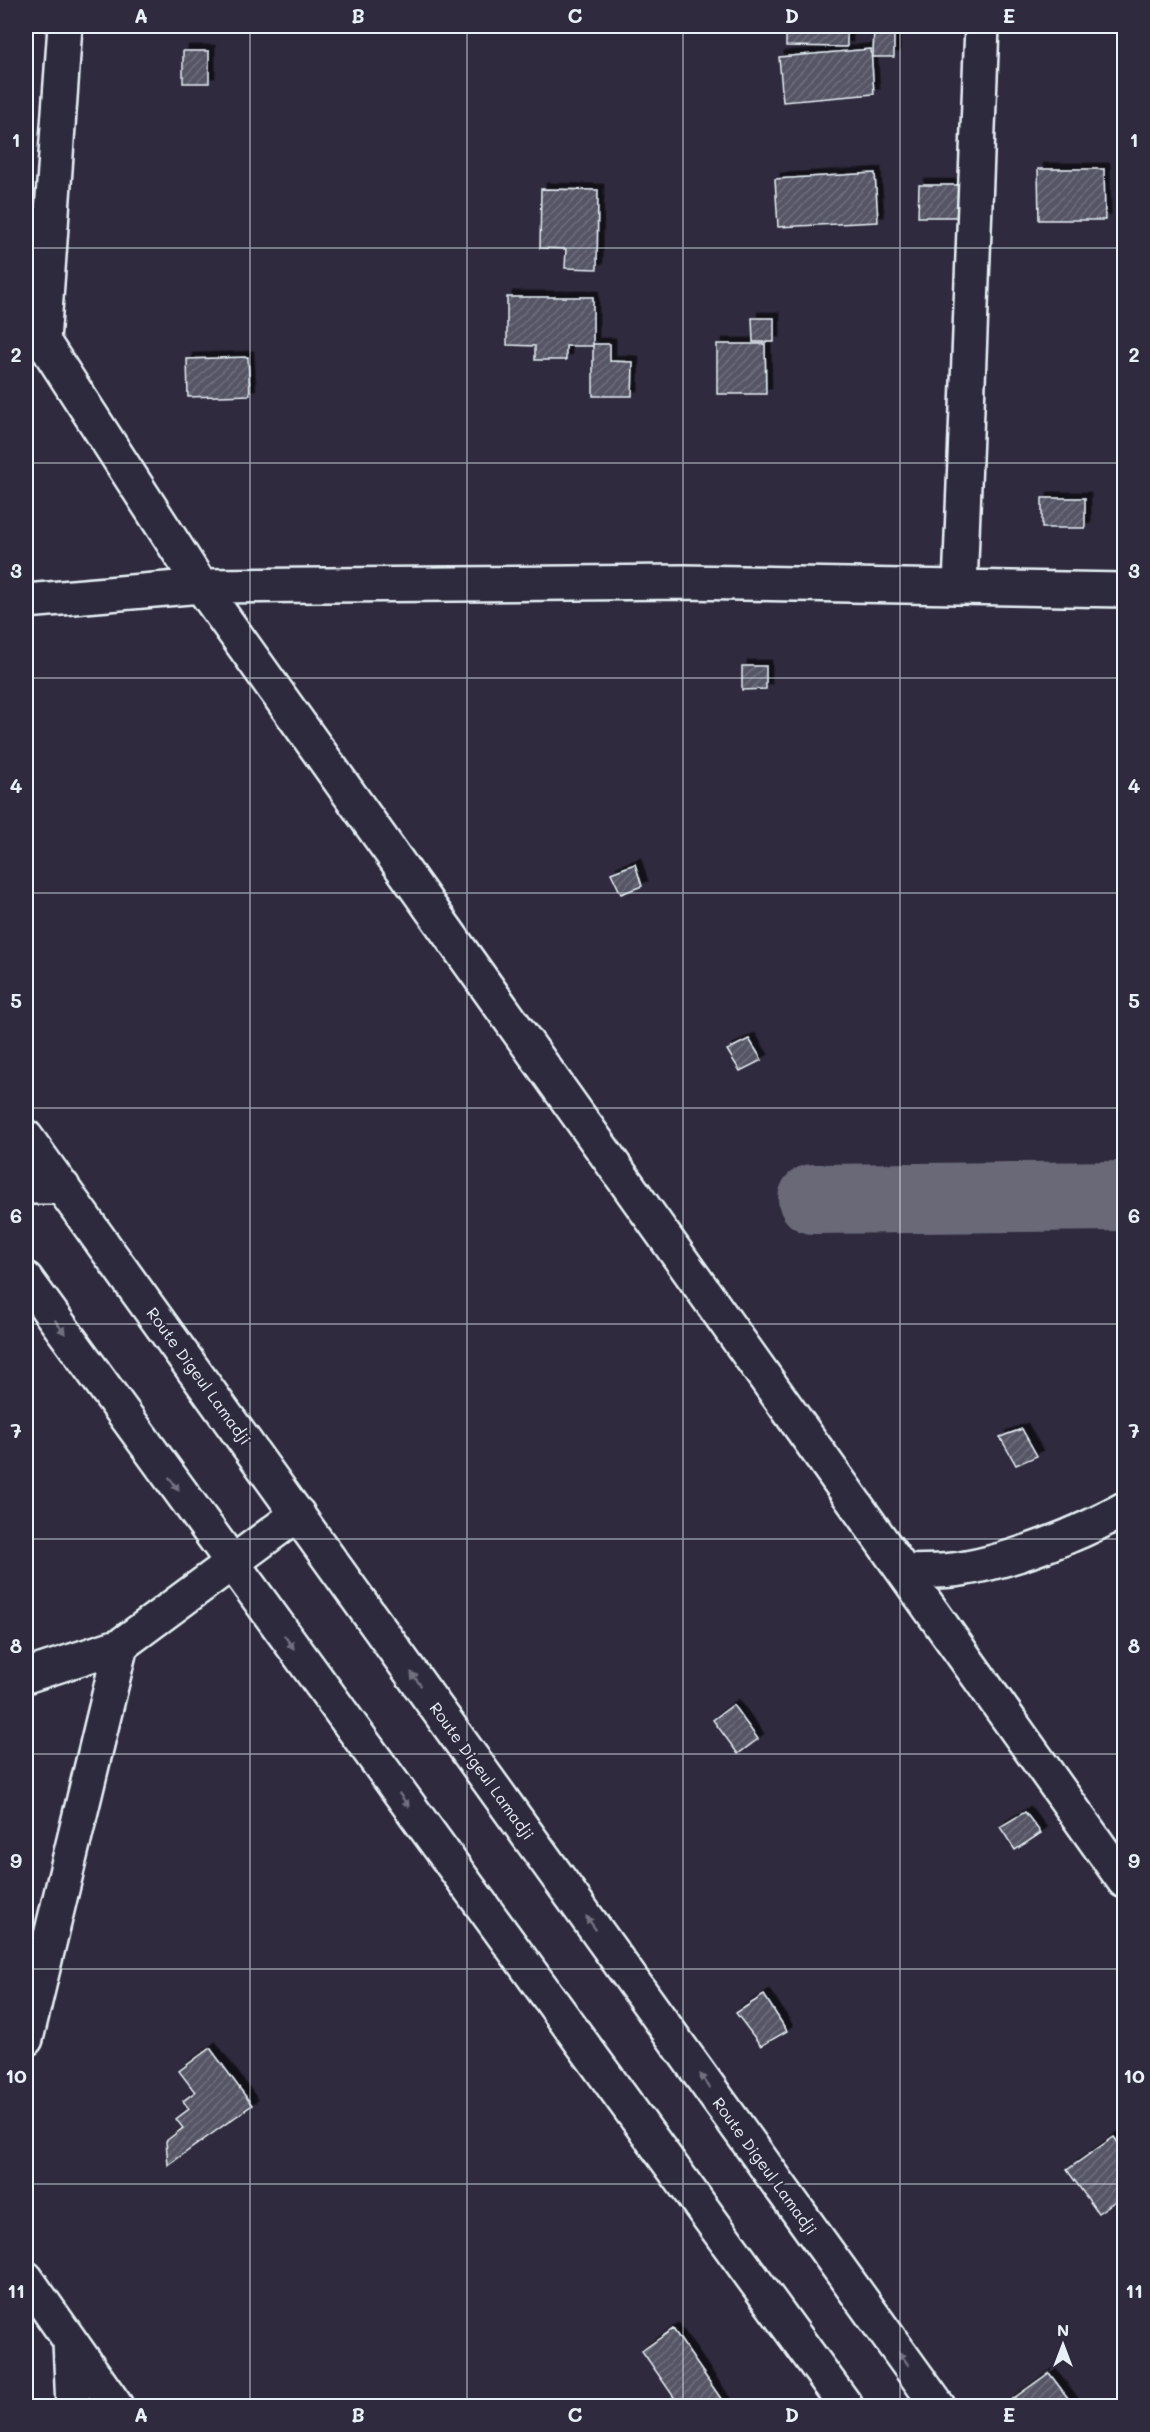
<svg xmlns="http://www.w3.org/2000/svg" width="1150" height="2432" font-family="Mali,sans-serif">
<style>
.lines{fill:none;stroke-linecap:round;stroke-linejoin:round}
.river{stroke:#696978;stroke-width:70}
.building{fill:url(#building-hatch);stroke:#e8f1f8;stroke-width:1.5;filter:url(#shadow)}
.minor-casing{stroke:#e8f1f8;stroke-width:38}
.major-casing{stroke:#e8f1f8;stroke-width:38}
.minor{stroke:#2f2a3d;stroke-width:33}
.major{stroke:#2f2a3d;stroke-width:33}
.oneway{fill:#70707e}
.grid{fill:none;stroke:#e8f1f8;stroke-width:1.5;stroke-opacity:0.55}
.labels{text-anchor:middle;stroke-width:4.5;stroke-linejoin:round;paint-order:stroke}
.street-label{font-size:16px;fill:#e8f1f8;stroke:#2f2a3d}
.neatline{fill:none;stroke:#e8f1f8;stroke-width:2}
.grid-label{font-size:20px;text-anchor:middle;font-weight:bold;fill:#e8f1f8}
</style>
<defs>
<pattern id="building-hatch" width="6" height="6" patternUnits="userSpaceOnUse" patternTransform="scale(1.5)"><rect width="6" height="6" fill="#575565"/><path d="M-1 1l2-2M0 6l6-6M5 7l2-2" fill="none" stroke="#6f6e7c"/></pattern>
<filter id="shadow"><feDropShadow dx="5.5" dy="-5.5" stdDeviation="0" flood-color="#0009"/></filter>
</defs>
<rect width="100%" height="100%" fill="#2f2a3d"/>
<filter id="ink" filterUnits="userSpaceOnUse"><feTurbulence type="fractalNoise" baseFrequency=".0167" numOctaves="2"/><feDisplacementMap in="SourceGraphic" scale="12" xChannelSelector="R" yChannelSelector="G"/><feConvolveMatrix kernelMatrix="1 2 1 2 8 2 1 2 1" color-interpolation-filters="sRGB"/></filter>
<g filter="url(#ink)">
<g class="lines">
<!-- river -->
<path class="river" d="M813,1199L1124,1196"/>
</g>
<!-- building -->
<path class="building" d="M786,26H847V47L786,46Z
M874,26H894V57H873Z
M871,49L874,94L783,102L779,57Z
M183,51H209V83H183Z
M1038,169H1104L1105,220H1039Z
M875,173L878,222L778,227L775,179Z
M919,185H959L958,217H918Z
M541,189L598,190L597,269L565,268L566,249L540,248Z
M507,297H593V346H566V360H535V346L507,345Z
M752,318H774V342H753Z
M593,344H610V361L633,362L632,396H593Z
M717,344H765L766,394H717Z
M248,357L250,395L188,397L187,359Z
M1042,498H1085V528H1042Z
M742,666H766V689L742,690Z
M635,864L642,886L621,894L611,873Z
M749,1039L762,1060L740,1071L727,1050Z
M1022,1429L1037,1456L1016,1465L1000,1437Z
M733,1705L758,1739L738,1754L713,1720Z
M1025,1812L1041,1833L1015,1850L1000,1827Z
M764,1995L787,2031L761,2046L736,2013Z
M210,2048L252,2105L168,2165L166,2141L183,2128L176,2119L189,2109L183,2101L195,2092L179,2071Z
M1114,2137L1124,2151V2195L1098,2213L1067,2170Z
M673,2329L726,2406H680L642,2351Z
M1049,2373L1074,2406H1010L1007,2403Z"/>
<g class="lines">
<defs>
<path id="minor" d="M26,318L43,341L201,586L1124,1881
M43,341L65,26
M960,587L982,26
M26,601L201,586L683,582L1124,590
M906,1572C924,1571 943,1572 961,1569C1011,1561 1081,1534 1124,1509
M26,1676L121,1645L298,1514
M26,2039L121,1645
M26,2278L116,2406
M70,2342L73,2406"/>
<path id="major" d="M26,1137L938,2406
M26,1187H63
M26,1279L846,2406"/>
</defs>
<!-- minor casing -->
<use href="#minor" class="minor-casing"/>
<!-- major casing -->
<use href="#major" class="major-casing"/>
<!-- minor -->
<use href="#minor" class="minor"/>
<!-- major -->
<use href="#major" class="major"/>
</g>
<!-- one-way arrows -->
<defs><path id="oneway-solid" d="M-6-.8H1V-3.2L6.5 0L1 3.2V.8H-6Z" transform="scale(1.5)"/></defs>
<g class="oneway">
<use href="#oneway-solid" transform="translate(60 1327) rotate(54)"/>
<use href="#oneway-solid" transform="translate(174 1484) rotate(54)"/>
<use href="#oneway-solid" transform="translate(289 1642) rotate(54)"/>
<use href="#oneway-solid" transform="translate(416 1679) rotate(-126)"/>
<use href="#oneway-solid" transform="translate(404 1800) rotate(54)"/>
<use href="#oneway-solid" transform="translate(591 1923) rotate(-126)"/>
<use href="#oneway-solid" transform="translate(705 2081) rotate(-126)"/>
<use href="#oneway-solid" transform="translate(904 2359) rotate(-126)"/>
</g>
</g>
<!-- grid -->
<path class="grid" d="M250,26V2406M467,26V2406M683,26V2406M900,26V2406M26,248H1124M26,463H1124M26,678H1124M26,893H1124M26,1108H1124M26,1324H1124M26,1539H1124M26,1754H1124M26,1969H1124M26,2184H1124"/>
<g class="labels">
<!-- street labels -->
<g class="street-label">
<text transform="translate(199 1376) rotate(54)" y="6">Route Digeul Lamadji</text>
<text transform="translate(482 1771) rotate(54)" y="6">Route Digeul Lamadji</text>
<text transform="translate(765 2166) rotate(54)" y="6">Route Digeul Lamadji</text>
</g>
</g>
<!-- margin -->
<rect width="1150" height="2432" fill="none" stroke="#2f2a3d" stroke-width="66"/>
<!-- north arrow -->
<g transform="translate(1063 2345)" stroke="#2f2a3d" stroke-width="4.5" paint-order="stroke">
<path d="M0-4.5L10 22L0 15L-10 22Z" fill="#e8f1f8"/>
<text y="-9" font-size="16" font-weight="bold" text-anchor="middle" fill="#e8f1f8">N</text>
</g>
<rect x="33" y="33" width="1084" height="2366" class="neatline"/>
<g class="grid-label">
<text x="141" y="23">A</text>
<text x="358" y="23">B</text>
<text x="575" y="23">C</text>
<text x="792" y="23">D</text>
<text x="1009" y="23">E</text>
<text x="16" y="147">1</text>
<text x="1134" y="147">1</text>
<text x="16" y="362">2</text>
<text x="1134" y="362">2</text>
<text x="16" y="578">3</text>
<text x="1134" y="578">3</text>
<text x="16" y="793">4</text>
<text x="1134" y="793">4</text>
<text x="16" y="1008">5</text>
<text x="1134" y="1008">5</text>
<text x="16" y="1223">6</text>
<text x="1134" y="1223">6</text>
<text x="16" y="1438">7</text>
<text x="1134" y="1438">7</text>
<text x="16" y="1653">8</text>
<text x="1134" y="1653">8</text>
<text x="16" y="1868">9</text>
<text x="1134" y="1868">9</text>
<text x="16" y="2083">10</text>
<text x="1134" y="2083">10</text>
<text x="16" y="2298">11</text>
<text x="1134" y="2298">11</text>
<text x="141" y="2422">A</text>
<text x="358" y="2422">B</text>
<text x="575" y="2422">C</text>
<text x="792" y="2422">D</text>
<text x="1009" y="2422">E</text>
</g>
</svg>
